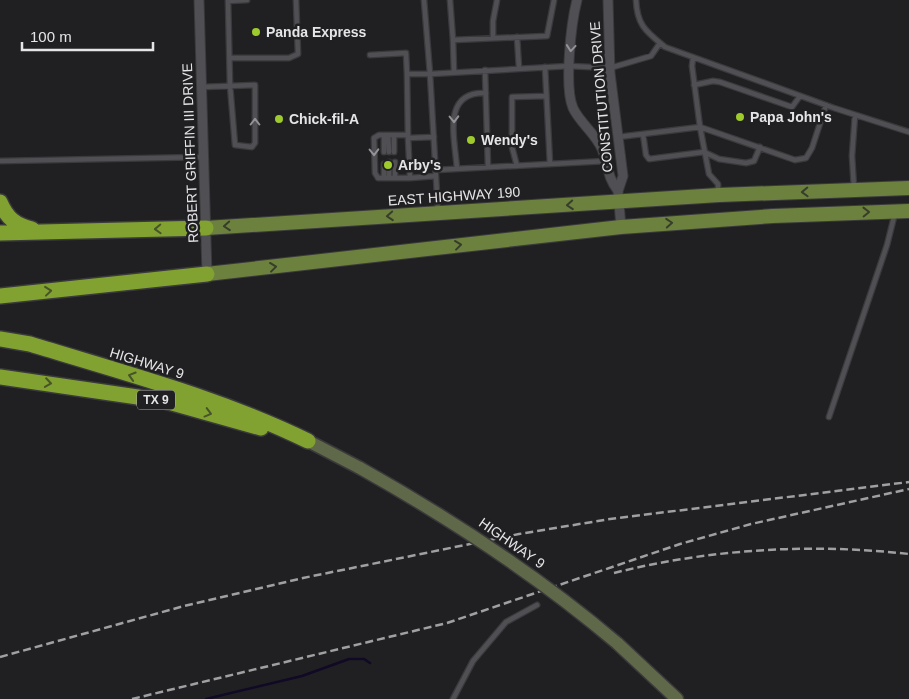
<svg xmlns="http://www.w3.org/2000/svg" width="909" height="699" font-family="Helvetica,sans-serif">
<style>
.lines{fill:none;stroke-linecap:round;stroke-linejoin:round}
.stream{stroke:#110925;stroke-width:2.5}
.lane-casing{stroke:#3a3a3c;stroke-width:7}
.street-casing{stroke:#3a3a3c;stroke-width:11}
.secondary-casing{stroke:#3a3a3c;stroke-width:15}
.primary-casing{stroke:#3a3a3c;stroke-width:16}
.highway-casing{stroke:#3a3a3c;stroke-width:18}
.lane{stroke:#504f53;stroke-width:4.5}
.street{stroke:#504f53;stroke-width:9}
.secondary{stroke:#5f6848;stroke-width:12}
.primary{stroke:#6d813e;stroke-width:14}
.highway{stroke:#81a230;stroke-width:15}
.rail{stroke:#a0a0a3;stroke-width:2.5;stroke-dasharray:8 4;stroke-linecap:butt}
.secondary-bridge-casing{stroke:#3a3a3c;stroke-width:15;stroke-linecap:butt}
.secondary-bridge{stroke:#5f6848;stroke-width:12}
.oneway{stroke:#939296}
.oneway2{stroke:#373d2b}
.oneway3{stroke:#475428}
.poi-dot{fill:#9fca2d;stroke:#202023;stroke-width:2}
.labels{text-anchor:middle;stroke-width:5;stroke-linejoin:round;paint-order:stroke}
.shield{fill:#202023;stroke:#aaaaac;stroke-width:1}
.shield-label{font-size:12px;font-weight:bold;fill:#e5e5e7}
.poi-label{font-size:14px;font-weight:bold;fill:#e5e5e7;stroke:#202023;text-anchor:start}
.street-label{font-size:14px;fill:#e5e5e7;stroke:#202023}
</style>
<rect width="100%" height="100%" fill="#202023"/>
<g class="lines">
<!-- stream -->
<path class="stream" d="M206,699L302,676L349,659H364L370,663"/>
<defs>
<path id="lane" d="M450,0L453,40L547,36L554,0
M636,0C637,26 647,32 665,47L834,108L909,132
M228,1L247,0
M517,37L519,68
M493,38V21L497,0
M453,40L454,72
M370,55L406,53L407,74H430L424,0
M230,58H289L298,54L296,0
M693,58L692,66L700,127L795,160L806,158L812,148L826,105
M545,67L550,164
M485,70L488,167
M407,74L408,138L434,137
M694,85L713,81L720,82L792,107L800,96
M202,87L255,85V143L252,147L235,145L230,85L228,0
M643,134L646,155L649,159L704,152L719,159L746,163L754,161L760,147
M384,135V152
M388,135L389,152
M394,135V152
M408,135H379L374,138L375,173L378,178H410
M618,137L700,127L709,174L718,184V192
M408,138L410,178L436,176
M0,161L204,157
M389,162V178
M395,162V178
M384,164V178
M517,166L512,147V97L546,96
M457,169C455,139 441,91 486,93
M436,170L606,161
M854,188L852,156L855,115
M438,212L430,74L569,66L610,68L651,56L660,43
M829,417L887,245L895,213
M453,699L473,661L506,622L537,605"/>
<path id="street" d="M199,0L207,274
M577,0C571,23 564,87 573,108C580,123 595,133 602,149C610,167 605,173 618,191
M608,0L610,73L623,176L618,191L621,227"/>
<path id="secondary" d="M308,441L360,468
M617,643L677,699"/>
<path id="primary" d="M206,228L719,195L909,188
M207,274L621,227L773,216L909,211"/>
<path id="highway" d="M0,202C7,218 15,225 32,229
M0,233L206,228
M0,296L207,274
M0,339L30,344C124,373 220,398 308,441
M0,377L165,401L261,428"/>
</defs>
<!-- lane casing -->
<use href="#lane" class="lane-casing"/>
<!-- street casing -->
<use href="#street" class="street-casing"/>
<!-- secondary casing -->
<use href="#secondary" class="secondary-casing"/>
<!-- primary casing -->
<use href="#primary" class="primary-casing"/>
<!-- highway casing -->
<use href="#highway" class="highway-casing"/>
<!-- lane -->
<use href="#lane" class="lane"/>
<!-- street -->
<use href="#street" class="street"/>
<!-- secondary -->
<use href="#secondary" class="secondary"/>
<!-- primary -->
<use href="#primary" class="primary"/>
<!-- highway -->
<use href="#highway" class="highway"/>
<!-- rail -->
<path class="rail" d="M614,573C709,549 811,543 909,554
M0,657L184,606L303,578L519,534L610,519L909,482
M132,699L447,623L680,544L751,524L909,489"/>
<defs>
<path id="secondary-bridge" d="M360,468C451,519 538,576 617,643"/>
</defs>
<!-- secondary-bridge casing -->
<use href="#secondary-bridge" class="secondary-bridge-casing"/>
<!-- secondary-bridge -->
<use href="#secondary-bridge" class="secondary-bridge"/>
</g>
<!-- one-way arrows -->
<defs><path id="oneway-chevron" d="M-2-3.5L2.5 0L-2 3.5" fill="none" stroke-width="1.6" stroke-linecap="round" stroke-linejoin="round" transform="scale(1.25)"/></defs>
<g class="oneway">
<use href="#oneway-chevron" transform="translate(571 48) rotate(95)"/>
<use href="#oneway-chevron" transform="translate(454 119) rotate(89)"/>
<use href="#oneway-chevron" transform="translate(255 122) rotate(-90)"/>
<use href="#oneway-chevron" transform="translate(374 152) rotate(89)"/>
</g>
<g class="oneway2">
<use href="#oneway-chevron" transform="translate(805 192) rotate(178)"/>
<use href="#oneway-chevron" transform="translate(570 205) rotate(176)"/>
<use href="#oneway-chevron" transform="translate(866 212) rotate(-1)"/>
<use href="#oneway-chevron" transform="translate(390 216) rotate(176)"/>
<use href="#oneway-chevron" transform="translate(669 223) rotate(-4)"/>
<use href="#oneway-chevron" transform="translate(227 226) rotate(176)"/>
<use href="#oneway-chevron" transform="translate(458 245) rotate(-7)"/>
<use href="#oneway-chevron" transform="translate(273 267) rotate(-7)"/>
</g>
<g class="oneway3">
<use href="#oneway-chevron" transform="translate(158 229) rotate(178)"/>
<use href="#oneway-chevron" transform="translate(48 291) rotate(-6)"/>
<use href="#oneway-chevron" transform="translate(132 376) rotate(-163)"/>
<use href="#oneway-chevron" transform="translate(48 383) rotate(8)"/>
<use href="#oneway-chevron" transform="translate(208 413) rotate(15)"/>
</g>
<!-- markers -->
<g class="poi-dot">
<circle cx="256" cy="32" r="5"/>
<circle cx="740" cy="117" r="5"/>
<circle cx="279" cy="119" r="5"/>
<circle cx="471" cy="140" r="5"/>
<circle cx="388" cy="165" r="5"/>
</g>
<g class="labels">
<!-- shield labels -->
<rect class="shield" x="137" y="390.5" width="38" height="19" rx="4"/>
<g class="shield-label">
<text x="156" y="404">TX 9</text>
</g>
<!-- poi labels -->
<g class="poi-label">
<text x="266" y="37">Panda Express</text>
<text x="750" y="122">Papa John's</text>
<text x="289" y="124">Chick-fil-A</text>
<text x="481" y="145">Wendy's</text>
<text x="398" y="170">Arby's</text>
</g>
<!-- street labels -->
<g class="street-label">
<text transform="translate(601 97) rotate(-95)" y="5">CONSTITUTION DRIVE</text>
<text transform="translate(190 153) rotate(-92)" y="5">ROBERT GRIFFIN III DRIVE</text>
<text transform="translate(454 196) rotate(-4)" y="5">EAST HIGHWAY 190</text>
<text transform="translate(147 363) rotate(17)" y="5">HIGHWAY 9</text>
<text transform="translate(512 543) rotate(35)" y="5">HIGHWAY 9</text>
</g>
</g>
<!-- scale -->
<path d="M22 42v8h131v-8" fill="none" stroke="#e5e5e7" stroke-width="2.5"/>
<text x="30" y="42" font-size="15" fill="#e5e5e7" stroke="#202023" stroke-width="4" paint-order="stroke">100 m</text>
</svg>
